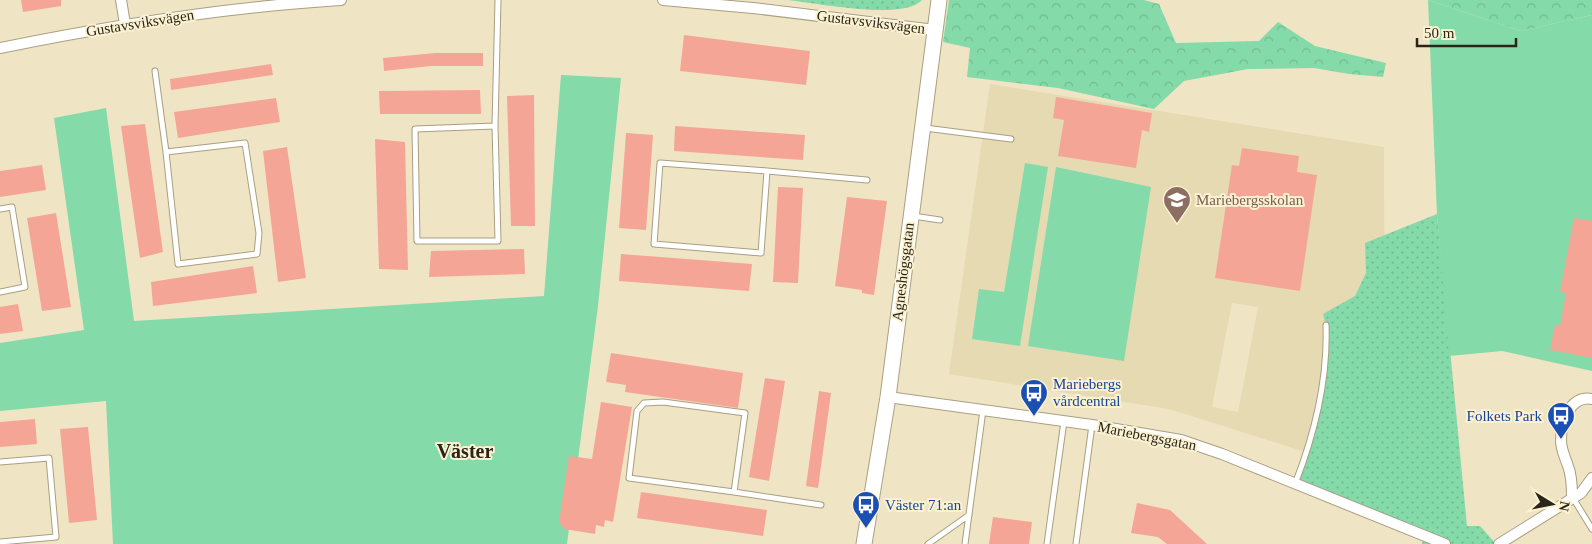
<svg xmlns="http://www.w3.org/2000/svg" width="1592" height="544" font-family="Georgia,serif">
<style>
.built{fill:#e6dab3;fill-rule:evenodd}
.grass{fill:url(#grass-dots)}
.forest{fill:url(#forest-crowns)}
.green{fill:#84daa8}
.building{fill:#f5a596}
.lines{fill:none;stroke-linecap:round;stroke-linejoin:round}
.lane-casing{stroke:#a99f81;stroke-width:7}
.street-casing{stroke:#a99f81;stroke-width:12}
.secondary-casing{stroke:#a99f81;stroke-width:17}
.lane{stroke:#fff;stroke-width:5}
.street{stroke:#fff;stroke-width:10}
.secondary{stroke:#fff;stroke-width:15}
.labels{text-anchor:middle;stroke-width:4;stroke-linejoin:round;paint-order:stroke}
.street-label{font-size:15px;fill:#292519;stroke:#fcf2d2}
.education-label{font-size:15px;fill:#785e54;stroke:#fcf2d2;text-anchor:start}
.transit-label{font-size:15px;fill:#164399;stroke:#fcf2d2;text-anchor:start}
.district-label{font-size:20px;font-weight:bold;fill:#292519;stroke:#fcf2d2}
</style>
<defs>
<pattern id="grass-dots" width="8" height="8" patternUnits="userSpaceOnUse" patternTransform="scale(1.25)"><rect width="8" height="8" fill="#84daa8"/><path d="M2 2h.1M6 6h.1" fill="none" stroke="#72bb90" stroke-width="1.8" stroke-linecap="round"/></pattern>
<pattern id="forest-crowns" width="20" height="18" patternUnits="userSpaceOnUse" patternTransform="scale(1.25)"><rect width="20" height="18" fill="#84daa8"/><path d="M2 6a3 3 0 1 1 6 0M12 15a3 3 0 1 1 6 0" fill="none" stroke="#72bb90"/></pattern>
</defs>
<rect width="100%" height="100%" fill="#efe5c5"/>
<!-- built -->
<path class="built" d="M990,84L1384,147L1385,477L1169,409L949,374ZM1232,303L1258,307L1238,412L1212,407Z"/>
<!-- grass -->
<path class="grass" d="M788,0H922C904,21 817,3 788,0Z
M1437,214L1467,526H1480L1496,544H1422L1424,537L1297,487L1319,412L1326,325L1323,314L1355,296L1366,273L1365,243Z"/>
<!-- forest -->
<path class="forest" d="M949,0H1144L1159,4L1176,43L1259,41L1278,22L1315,46L1386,63L1383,77L1349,74L1314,68L1248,69L1184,81L1154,109L1058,88L967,77L970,48L943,42Z
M1428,0H1592V15L1521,31Z"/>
<!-- green -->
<path class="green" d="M1428,0L1521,31L1592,15V371L1502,351L1449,356L1437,214Z
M561,75L621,78L598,306L567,544H113L106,401L0,411V343L84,330L54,118L106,108L134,321L544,296Z
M1025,163L1048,167L1020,346L972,339L979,289L1004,292Z
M1056,167L1151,187L1124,361L1028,346Z"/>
<!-- building -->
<path class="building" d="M21,0H61V6L23,12Z
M684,35L810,51L806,85L680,71Z
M435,53H483V66H431L384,71L383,58Z
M271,64L273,75L171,90L170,79Z
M480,90L481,114H380L379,91Z
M534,95L535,226H511L507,96Z
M1056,97L1152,113L1149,132L1142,130L1136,168L1058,156L1064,120L1053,118Z
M276,98L280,122L178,138L174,112Z
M145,124L163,252L140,258L121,126Z
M675,126L805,135L803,160L674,151Z
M626,133L653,135L646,230L619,228Z
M375,139L405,142L408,270L379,269Z
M287,147L306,278L278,282L263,151Z
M1242,148L1299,156L1297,172L1317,175L1300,291L1215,278L1232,165L1239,166Z
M42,165L46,190L0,197V171Z
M778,187L803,188L798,283L773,282Z
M847,197L887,201L874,295L862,293V290L835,286Z
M56,213L71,307L42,311L27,218Z
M1574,218L1592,221V358L1550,350L1555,325L1560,326L1566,293L1560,292Z
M524,249L525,274L429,277L431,251Z
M621,254L752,264L749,291L619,281Z
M253,266L257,293L153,306L151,282Z
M18,304L23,331L0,334V307Z
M611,353L743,373L738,408L625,392L626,385L606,382Z
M765,378L785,381L769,481L749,477Z
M819,391L831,393L818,488L806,486Z
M601,402L632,407L613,522L605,520L604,527L596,525L595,534L564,529L559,522L569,456L592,459Z
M35,419L37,444L0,447V422Z
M88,427L97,520L69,523L60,429Z
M641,492L767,510L763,536L637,518Z
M1137,503L1170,510L1207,544H1167L1158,537L1131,533Z
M993,517L1032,522L1029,544H989Z"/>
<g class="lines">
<defs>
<path id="lane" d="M155,71L166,152
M495,126L498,241H417L415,129Z
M495,126L498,0
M925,128L1011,139
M245,143L259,233L257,254L178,264L166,152Z
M660,163L767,171L761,253L654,244Z
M767,171L867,180
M0,209L12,207L25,287L0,292
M913,216L940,220
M663,402L745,413L734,492L629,478L637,411L644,403Z
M0,462L49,458L56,537L0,542
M1295,484C1315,433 1328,380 1326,325
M734,492L821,505
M1573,498L1592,529
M928,544L969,515
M965,544L983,410
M1047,544L1064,421
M1076,544L1092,425"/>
<path id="street" d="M121,0L125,24
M663,0L753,8L935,30
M0,48C113,25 226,7 341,0
M888,397L1092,425L1181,440L1222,454L1445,544
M1572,497C1572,487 1572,476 1568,466C1565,457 1561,450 1561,440C1561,422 1570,395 1592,399
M1499,544L1581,493L1592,478"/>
<path id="secondary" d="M864,544L888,397L939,0"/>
</defs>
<!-- lane casing -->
<use href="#lane" class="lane-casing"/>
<!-- street casing -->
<use href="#street" class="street-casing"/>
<!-- secondary casing -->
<use href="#secondary" class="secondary-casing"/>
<!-- lane -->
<use href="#lane" class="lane"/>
<!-- street -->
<use href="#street" class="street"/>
<!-- secondary -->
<use href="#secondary" class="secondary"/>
</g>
<!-- icons -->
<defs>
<symbol id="school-pin" viewBox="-11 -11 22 30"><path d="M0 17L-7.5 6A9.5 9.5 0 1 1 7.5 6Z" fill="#8d6e63" stroke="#fcf2d2"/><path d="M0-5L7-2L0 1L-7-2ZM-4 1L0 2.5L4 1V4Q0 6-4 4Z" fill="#fff"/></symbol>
<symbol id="bus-pin" viewBox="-11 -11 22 30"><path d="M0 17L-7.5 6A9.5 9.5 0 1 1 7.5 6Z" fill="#1a4fb4" stroke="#fcf2d2"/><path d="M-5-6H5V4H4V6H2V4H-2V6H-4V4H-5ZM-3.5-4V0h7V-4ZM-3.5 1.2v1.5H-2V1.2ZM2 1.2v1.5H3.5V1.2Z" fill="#fff"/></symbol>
</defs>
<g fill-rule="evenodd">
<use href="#school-pin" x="1161" y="184" width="32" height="43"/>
<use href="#bus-pin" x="1018" y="377" width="32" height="43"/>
<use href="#bus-pin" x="1545" y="400" width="32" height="43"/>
<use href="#bus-pin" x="850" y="489" width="32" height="43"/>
</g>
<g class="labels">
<!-- street labels -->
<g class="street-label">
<text transform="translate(871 22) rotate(7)" y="5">Gustavsviksvägen</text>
<text transform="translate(140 23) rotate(-9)" y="5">Gustavsviksvägen</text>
<text transform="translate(903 272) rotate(-83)" y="5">Agneshögsgatan</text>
<text transform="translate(1147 436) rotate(11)" y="5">Mariebergsgatan</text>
</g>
<!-- education labels -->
<g class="education-label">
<text x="1196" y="205">Mariebergsskolan</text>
</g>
<!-- transit labels -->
<g class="transit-label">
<text x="1053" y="389">Mariebergs<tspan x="1053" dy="17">vårdcentral</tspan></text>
<text x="1542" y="421" text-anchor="end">Folkets Park</text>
<text x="885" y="510">Väster 71:an</text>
</g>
<!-- district labels -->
<g class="district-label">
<text x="465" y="458">Väster</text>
</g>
</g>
<!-- north arrow -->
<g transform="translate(1552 504) rotate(100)" stroke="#fcf2d2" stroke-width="4" paint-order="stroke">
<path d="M0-4L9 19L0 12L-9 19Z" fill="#292519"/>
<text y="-8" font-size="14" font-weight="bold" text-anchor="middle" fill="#292519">N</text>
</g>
<!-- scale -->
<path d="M1417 38v8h99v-8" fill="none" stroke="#292519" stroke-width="2.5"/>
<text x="1424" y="38" font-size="15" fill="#292519" stroke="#fcf2d2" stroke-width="4" paint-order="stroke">50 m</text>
</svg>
